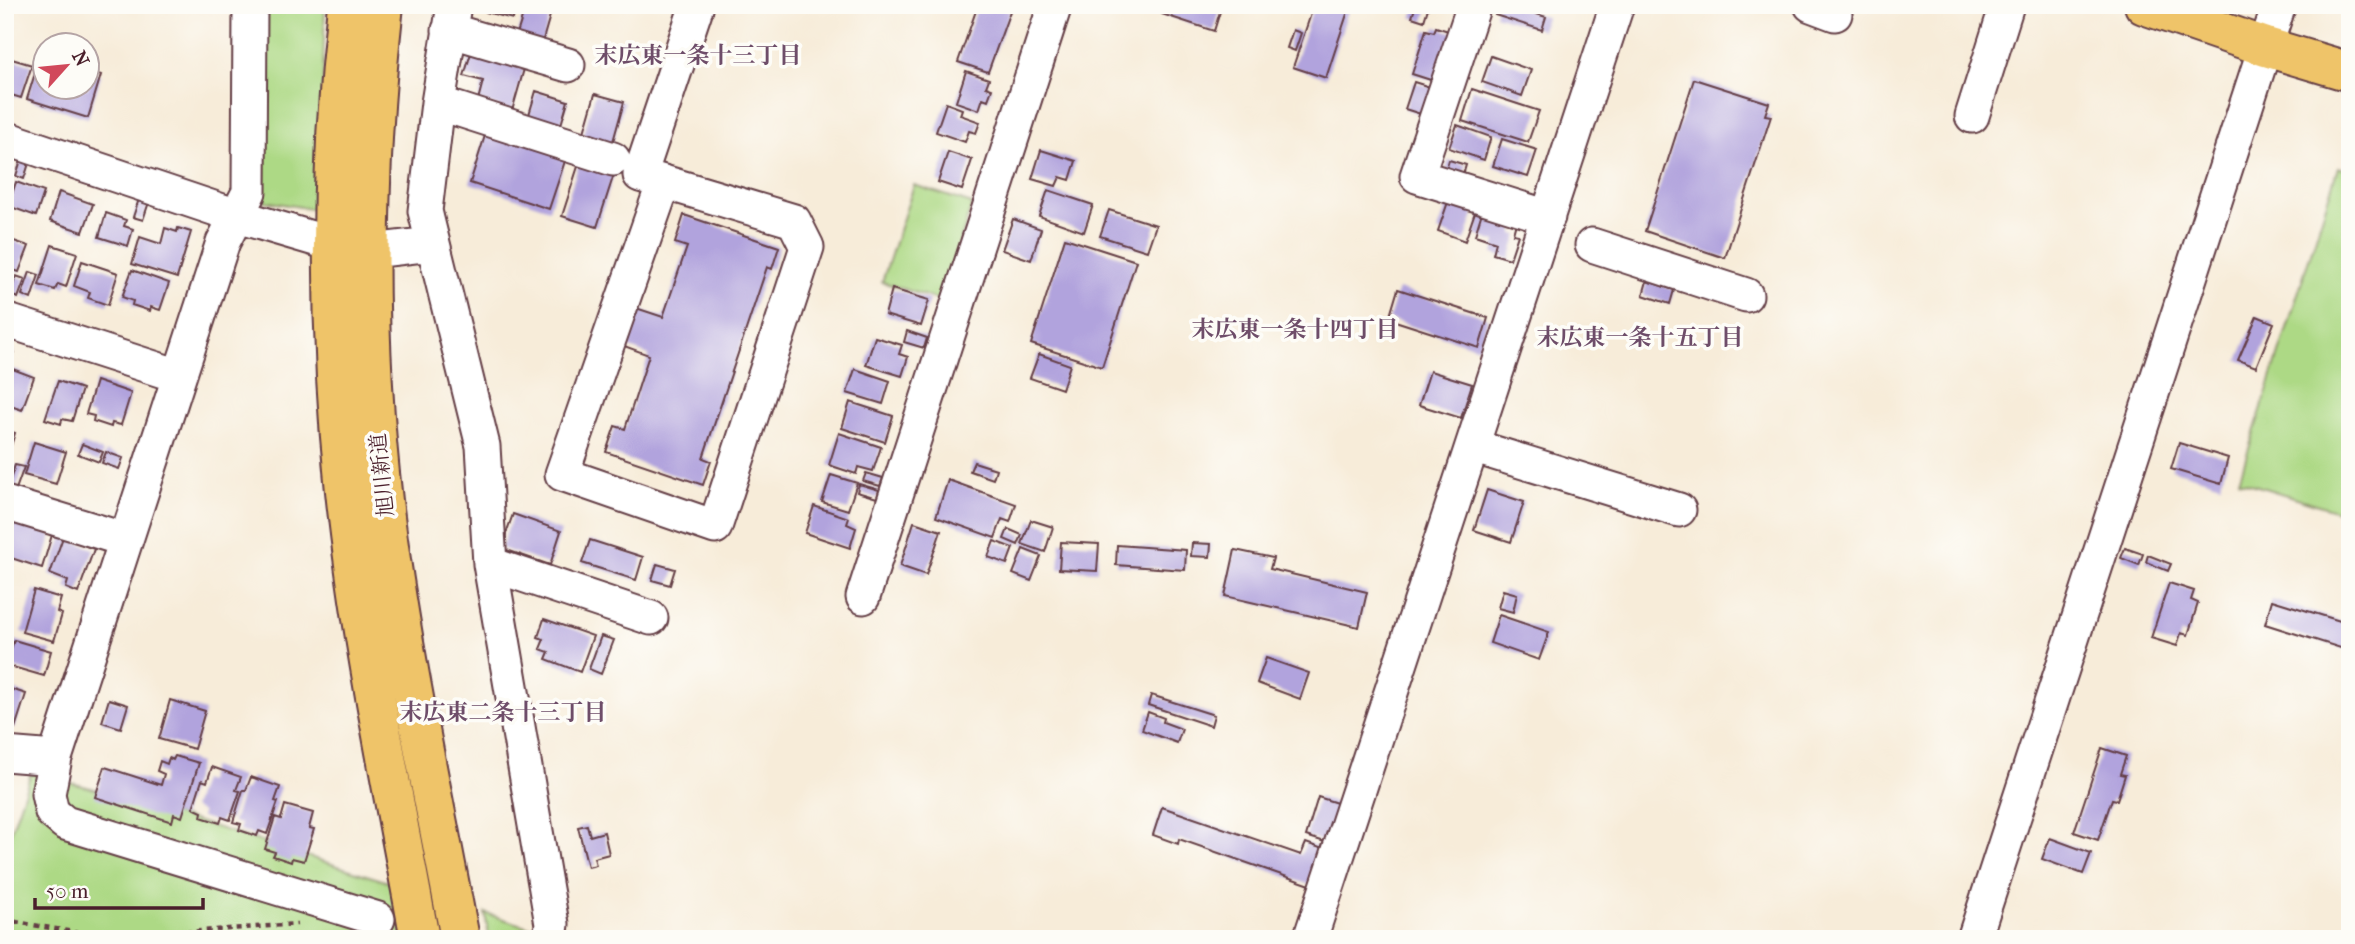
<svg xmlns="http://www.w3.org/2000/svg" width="2355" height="944" font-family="'IM FELL French Canon','Noto Serif JP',serif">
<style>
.green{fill:#add985;stroke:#7c7c58;stroke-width:2}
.building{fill:#b1a3dd}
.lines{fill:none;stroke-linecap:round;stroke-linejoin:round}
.minor-casing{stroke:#643e45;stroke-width:37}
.highway-casing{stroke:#643e45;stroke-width:42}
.path{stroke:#643e45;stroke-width:4.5;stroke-dasharray:5 5;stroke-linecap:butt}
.minor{stroke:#fff;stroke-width:33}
.highway{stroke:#efc469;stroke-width:38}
.labels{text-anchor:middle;stroke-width:7;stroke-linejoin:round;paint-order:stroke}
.street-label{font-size:21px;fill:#4a1f2b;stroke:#fdfcf7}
.neighbourhood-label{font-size:23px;font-weight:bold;fill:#6e4d69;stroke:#fdfcf7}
</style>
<rect width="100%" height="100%" fill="#fdfcf7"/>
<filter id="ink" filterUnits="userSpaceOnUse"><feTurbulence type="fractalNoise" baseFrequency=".0143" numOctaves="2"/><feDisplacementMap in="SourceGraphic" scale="14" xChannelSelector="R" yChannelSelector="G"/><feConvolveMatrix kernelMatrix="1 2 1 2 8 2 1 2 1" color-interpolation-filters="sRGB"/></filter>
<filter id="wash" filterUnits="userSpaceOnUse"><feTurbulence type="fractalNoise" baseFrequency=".00686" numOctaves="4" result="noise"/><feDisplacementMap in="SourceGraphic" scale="28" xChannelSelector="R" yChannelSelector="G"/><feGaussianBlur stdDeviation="1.57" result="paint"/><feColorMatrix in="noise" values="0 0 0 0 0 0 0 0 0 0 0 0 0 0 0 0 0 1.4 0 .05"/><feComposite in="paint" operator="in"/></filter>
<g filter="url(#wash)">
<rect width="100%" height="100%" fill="#f7ecd9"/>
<!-- green -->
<path class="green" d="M266,5H325L319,210L264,201Z
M2338,167L2350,171V515L2239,480Z
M914,185L972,204L941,301L882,282Z
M31,773L95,789L398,885L403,939H5V837H9Z
M485,913L566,939H489Z"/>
<g id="blocks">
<!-- building -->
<path class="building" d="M488,5H517L513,19L486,12Z
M526,5H553L542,43L517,34Z
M978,5H995L1010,11L988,72L958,62Z
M1164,5H1222L1214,31L1162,14Z
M1314,5H1350L1326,78L1293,67Z
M1416,5H1429L1424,21L1412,17Z
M1497,5H1508L1546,17L1542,30L1495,15Z
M1436,27L1461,35L1440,83L1412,74L1426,30L1434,32Z
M1293,30L1301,33L1295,51L1287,48Z
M471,53L524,69L512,111L478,100L483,81L464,76Z
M1491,56L1531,70L1522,96L1482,82Z
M5,57L32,65L21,98L5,93Z
M40,57L46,59V88H88V71L101,75L88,118L27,99Z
M966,71L989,79L986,87L992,89L988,100L983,98L979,110L956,102Z
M1694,79L1769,103L1765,115L1771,116L1725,258L1645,231Z
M1414,82L1436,89L1427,116L1405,109Z
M1472,89L1539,111L1528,142L1462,121Z
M536,91L568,101L560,128L528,118Z
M595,94L624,102L612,145L583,136Z
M946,103L962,109L960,115L980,122L976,133L969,131L965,142L936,132Z
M1457,125L1491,137L1484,160L1449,148Z
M488,126L568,152L549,209L470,183Z
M1502,139L1537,150L1528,177L1493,166Z
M1041,150L1076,161L1070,180L1060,177L1056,186L1032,179Z
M948,152L972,160L962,190L938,182Z
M581,157L616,168L597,227L562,216Z
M21,160L29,163L24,179L16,176Z
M1449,160L1466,165L1463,175L1446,170Z
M16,182L44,192L36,216L8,206Z
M1048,190L1093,205L1084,232L1039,216Z
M59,192L93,204L83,232L50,221Z
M139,199L149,202L143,220L133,217Z
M1449,199L1476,209L1465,241L1438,231Z
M1483,209L1517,219L1513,234L1518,235L1510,259L1493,254L1496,242L1475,235Z
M1109,210L1156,225L1147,251L1100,236Z
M106,213L126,220L124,226L133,229L128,246L99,237Z
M684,215L779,247L772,269L767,267L703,458L711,461L703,485L606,452L615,426L625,429L649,355L624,346L636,308L663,317L687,247L675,243Z
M1013,219L1041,229L1031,260L1002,250Z
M165,228L177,232L178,228L191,232L177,278L132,264L140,237L161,244Z
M5,238L29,246L19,272L5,267Z
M1065,238L1136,261L1102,367L1031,344Z
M52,245L77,253L66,287L58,284L55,290L39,285Z
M82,261L118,273L108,305L88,298L90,292L74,286Z
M132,270L169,283L160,310L151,307L150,311L132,305L133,301L122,297Z
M30,272L39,275L31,299L22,295Z
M16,276L25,279L18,298L10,295Z
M1647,281L1674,290L1670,304L1643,295Z
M892,289L929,300L921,326L885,315Z
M1398,289L1488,318L1479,348L1389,319Z
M2257,316L2274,323L2256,367L2238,360Z
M907,331L927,338L924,348L904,342Z
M875,337L902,345L899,354L908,357L902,376L866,365Z
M5,348L14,351L6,373H5Z
M1039,354L1070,365L1062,389L1030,378Z
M10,368L34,377L22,410L5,404V380Z
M855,369L890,381L883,404L847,393Z
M1430,371L1472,384L1461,418L1419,405Z
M58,381L82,389L72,421L62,419L61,424L45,419Z
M96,381L131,393L121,425L112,423L111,427L93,421L94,416L86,414Z
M850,402L893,416L885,442L842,428Z
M5,430L15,433L6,462H5Z
M839,433L881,447L873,471L858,467L856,474L829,465Z
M34,442L66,452L56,484L24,475Z
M2179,443L2228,458L2221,484L2171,469Z
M82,444L103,452L99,462L78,454Z
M106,452L123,458L119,469L102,463Z
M974,462L996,469L993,479L970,471Z
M15,465L24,467L15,492L7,489Z
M866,473L883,478L880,486L863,481Z
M831,475L857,483L848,510L822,502Z
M948,480L1016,504L1010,522L1002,519L995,538L936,517Z
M859,484L879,490L877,498L857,492Z
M1487,490L1524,502L1511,542L1474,530Z
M814,506L849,518L847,524L856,528L850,548L805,533Z
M513,514L561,531L550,565L501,548Z
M9,520L52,535L42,568L5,556V532Z
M1031,520L1053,527L1045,552L1022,544Z
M914,522L941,531L926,575L900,566Z
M1008,529L1022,535L1018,545L1004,539Z
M63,537L94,549L78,593L66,588L68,581L50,574Z
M590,540L643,557L636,580L582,563Z
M994,541L1013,548L1007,564L988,557Z
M1061,542L1099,544L1097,571L1059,569Z
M1192,543L1211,544L1210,557L1191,556Z
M1117,545L1186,550L1185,570L1116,565Z
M2125,548L2143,554L2139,565L2121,558Z
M1023,549L1041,556L1031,581L1013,574Z
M1235,550L1273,558L1270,569L1367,592L1359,627L1225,596Z
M2148,555L2171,564L2168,571L2146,562Z
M657,564L675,569L670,585L652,580Z
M2169,583L2194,591L2191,600L2198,603L2188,635L2181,633L2177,646L2151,638Z
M34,590L61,598L57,612L62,614L54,641L22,632Z
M1503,590L1517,594L1513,612L1498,608Z
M2272,600L2350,624V651L2265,624Z
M1499,615L1549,632L1539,660L1490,643Z
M544,619L593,636L580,672L546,659L549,652L540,649L544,639L538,637Z
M601,636L614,640L601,674L589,669Z
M14,640L51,651L44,676L6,665Z
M1266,658L1309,673L1300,699L1257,683Z
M5,687L26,694L15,728L5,724Z
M1151,695L1214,715L1211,726L1148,705Z
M109,699L128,705L121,728L102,722Z
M170,700L205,711L194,749L159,739Z
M1148,712L1164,718L1163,722L1182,729L1177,743L1142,730Z
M2102,748L2126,756L2120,774L2125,775L2117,800L2112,799L2098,840L2074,832Z
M175,756L199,763L182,817L174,814L172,822L95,797L105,767L161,785L164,774L157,771L160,761L167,764L169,758L173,760Z
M212,767L241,777L236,790L240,791L230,820L222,817L220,823L201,817L202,812L193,808L202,780L207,782Z
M251,777L280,787L275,801L278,802L267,834L259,831L257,836L239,830L241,824L233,822L243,790H246Z
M1318,797L1340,804L1328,843L1306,836Z
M285,805L313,813L309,828L314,829L304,861L292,858L291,862L273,856L275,852L265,849L275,817L281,819Z
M1162,807L1301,855L1306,843L1326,850L1313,886L1179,839L1178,844L1153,835Z
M587,825L590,836L604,832L609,854L594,858L596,865L588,867L578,827Z
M2050,838L2091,853L2083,874L2042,859Z"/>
</g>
</g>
<g filter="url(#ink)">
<use href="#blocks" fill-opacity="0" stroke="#643e45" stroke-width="2"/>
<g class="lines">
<defs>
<path id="minor" d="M250,5L249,192L223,242L55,758L48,794L52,812L65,823L378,919
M454,5L438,103L425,211L483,446L490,564L552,924L550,939
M1474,5L1417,176L1548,217
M1811,5L1835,14
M449,30L568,65
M438,103L613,159
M1972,116L2007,5
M5,138L237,216L332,244
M664,182L562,474L715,527L807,247L794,221L640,175L697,5
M1592,245L1746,295
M371,251L432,244
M5,320L179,376
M1472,446L1679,510
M5,503L126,540
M490,564L651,618
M863,597L1055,5
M5,754L55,758
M1310,939L1617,5
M1974,939L2279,5"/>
<path id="highway" d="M347,5C329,166 328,329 345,491C361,641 393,790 420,939
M384,5C366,169 364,337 383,501C401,648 433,793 460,939
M2144,5L2266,47L2350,72"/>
</defs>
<!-- minor casing -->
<use href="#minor" class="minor-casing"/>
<!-- highway casing -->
<use href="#highway" class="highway-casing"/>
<!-- path -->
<path class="path" d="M5,920L107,938
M106,938L297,924"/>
<!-- minor -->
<use href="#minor" class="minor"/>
<!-- highway -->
<use href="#highway" class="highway"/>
</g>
</g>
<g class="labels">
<!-- street labels -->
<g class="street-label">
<text transform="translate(382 475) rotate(-96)" y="7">旭川新道</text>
</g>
<!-- neighbourhood labels -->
<g class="neighbourhood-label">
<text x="698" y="63">末広東一条十三丁目</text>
<text x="1295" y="337">末広東一条十四丁目</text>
<text x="1640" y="345">末広東一条十五丁目</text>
<text x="503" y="720">末広東二条十三丁目</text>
</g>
</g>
<!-- margin -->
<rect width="2355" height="944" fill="none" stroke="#fdfcf7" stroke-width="28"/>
<!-- north arrow -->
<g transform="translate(66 66) rotate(63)"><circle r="33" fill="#fdfcf7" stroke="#b5a4a5" stroke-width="2"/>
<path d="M0-5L12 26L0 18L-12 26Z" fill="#d1495b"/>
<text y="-10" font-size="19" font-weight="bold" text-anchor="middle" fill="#4a1f2b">N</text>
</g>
<!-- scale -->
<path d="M35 898v10h168v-10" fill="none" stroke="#4a1f2b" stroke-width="3.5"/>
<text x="46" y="898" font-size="21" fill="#4a1f2b" stroke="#fdfcf7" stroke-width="5" paint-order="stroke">50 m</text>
</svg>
